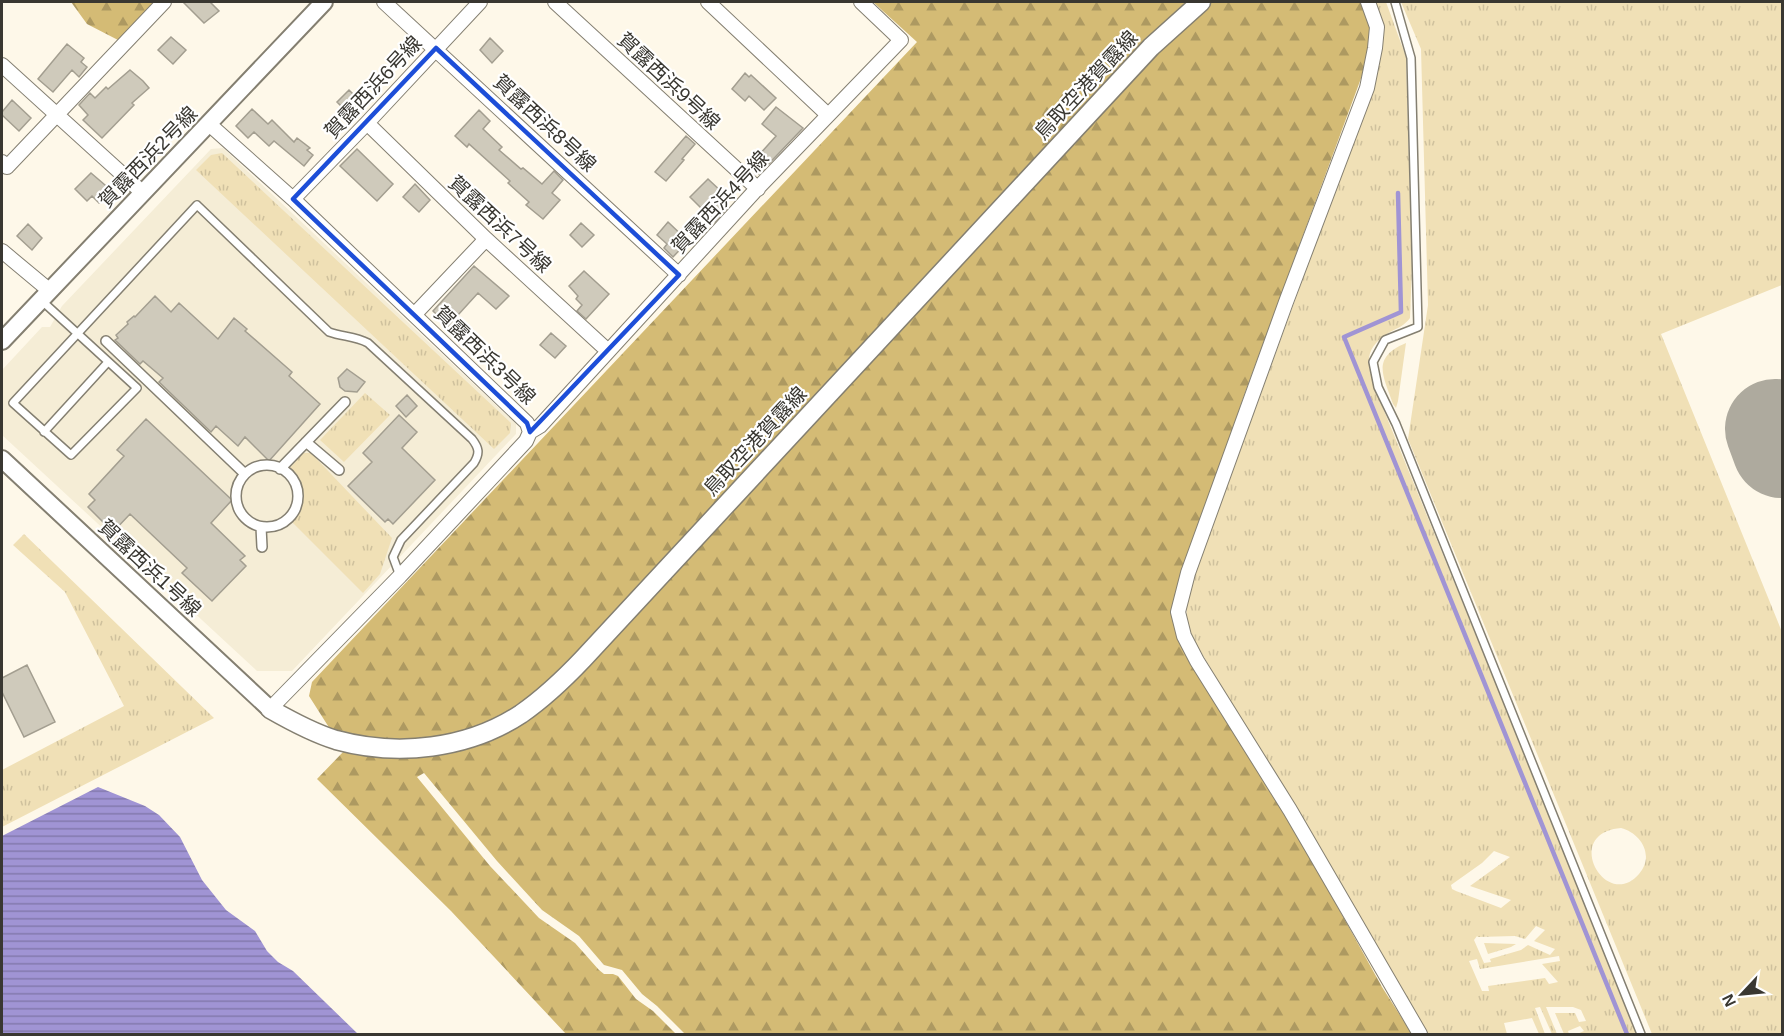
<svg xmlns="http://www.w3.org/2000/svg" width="1784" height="1036" font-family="Helvetica,'Noto Sans JP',sans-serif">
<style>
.built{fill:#f5edd6}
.grass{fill:url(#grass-tufts);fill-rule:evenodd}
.forest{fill:url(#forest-firs)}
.water{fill:url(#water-rules)}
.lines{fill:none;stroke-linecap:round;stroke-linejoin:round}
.stream{stroke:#a094d4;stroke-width:4.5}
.runway{stroke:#aeaa9e;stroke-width:100}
.building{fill:#cfcabb;stroke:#a39e90;stroke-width:1.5}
.service-casing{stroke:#847f71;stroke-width:10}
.pedestrian-casing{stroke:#847f71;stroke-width:12}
.minor-casing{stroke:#847f71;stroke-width:16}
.tertiary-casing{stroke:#847f71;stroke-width:20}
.secondary-casing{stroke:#847f71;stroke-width:21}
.service{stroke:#fff;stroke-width:7}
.pedestrian{stroke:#fff;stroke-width:9}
.minor{stroke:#fff;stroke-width:14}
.tertiary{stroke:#fff;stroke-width:16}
.secondary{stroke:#fff;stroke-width:18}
.marked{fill:none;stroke:#1d4ed8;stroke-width:4.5;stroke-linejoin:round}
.labels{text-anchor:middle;stroke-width:4.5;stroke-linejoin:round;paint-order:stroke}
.street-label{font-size:20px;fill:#393731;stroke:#fff}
</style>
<defs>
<pattern id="grass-tufts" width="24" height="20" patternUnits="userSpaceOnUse" patternTransform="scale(1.5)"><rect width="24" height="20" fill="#f0e0b6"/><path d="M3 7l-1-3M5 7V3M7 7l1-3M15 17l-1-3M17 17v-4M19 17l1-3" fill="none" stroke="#cfc19d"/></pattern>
<pattern id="forest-firs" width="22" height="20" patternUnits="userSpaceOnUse" patternTransform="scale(1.5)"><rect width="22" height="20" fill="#d4bb75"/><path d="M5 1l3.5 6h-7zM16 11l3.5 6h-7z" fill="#ad9961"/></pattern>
<pattern id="water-rules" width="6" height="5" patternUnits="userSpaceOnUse" patternTransform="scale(1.5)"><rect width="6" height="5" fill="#a094d4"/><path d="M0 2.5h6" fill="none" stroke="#837aad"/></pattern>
</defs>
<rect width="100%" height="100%" fill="#fef8e9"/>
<!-- built -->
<path class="built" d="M223,148L516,424V434L292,671H257L2,435V370L42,327H50L62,306L211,149Z"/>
<!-- grass -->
<path class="grass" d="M1374,2H1386L1406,57L1412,266L1410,318C1405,325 1398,328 1390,332C1362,349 1367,364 1376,391L1639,1034H1577L1584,1031L1580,1026L1568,1031L1569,1034H1564L1555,1013H1575L1579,1022L1586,1021L1581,1010L1573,1007H1546L1557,1034H1552L1540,1007L1535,1008L1545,1034H1539L1532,1018L1504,1023L1507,1034H1426L1191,635C1185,619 1186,607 1189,591L1371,92ZM1494,851L1510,857L1470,886L1511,900L1501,908L1456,891L1452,889L1451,885L1482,863ZM1536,926L1545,930L1534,941L1555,949L1550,955L1528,945L1521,950L1490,959L1491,962L1484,963L1474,940L1477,936L1478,937L1515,936L1525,939ZM1559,956L1560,961L1542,964L1558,982L1549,984L1545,978L1488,986L1489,991H1482L1469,961L1477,959L1480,969Z
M1401,2H1782V285L1661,334L1782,632V1034H1652L1408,439L1428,305L1421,49ZM1621,828C1641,833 1655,856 1639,874C1606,912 1561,833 1621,828Z
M222,153L511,423L510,433L494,449L196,170L211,155Z
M1406,343L1398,401L1396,408L1393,404C1383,375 1371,358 1406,343Z
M365,393L390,415L344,462L320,440Z
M303,453H311L392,538L380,574L363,593L292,522C307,504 303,486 289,469Z
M24,534L214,718L2,827V770L124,706L65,592L13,545Z
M1484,943L1516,944L1511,947L1488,954Z"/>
<!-- forest -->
<path class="forest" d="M71,2H156L118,40L87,24Z
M873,2H1363L1372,24L1367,62L1246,390L1178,586L1185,650L1220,711L1265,780L1305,848L1382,987L1412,1034H685L657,1006L642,994L622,970L604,965L579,936L542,910L497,861L424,773L417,777L490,866L539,918L575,943L599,970L604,974H613L618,976L636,999L653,1011L676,1034H566L451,911L317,779L344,751L309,696L312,682L917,42Z"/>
<!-- water -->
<path class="water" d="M98,787L145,806L159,815L180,837L202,880L226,910L255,931L267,951L278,962L293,971L358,1034H2V836Z"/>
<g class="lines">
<!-- stream -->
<path class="stream" d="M1398,193L1401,312L1344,337L1627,1034"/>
<!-- runway -->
<path class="runway" d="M1775,429L1782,448"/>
</g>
<!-- building -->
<path class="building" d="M183,2H210L219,11L204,23Z
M171,37L186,50L173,64L158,50Z
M490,38L503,51L492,63L480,50Z
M67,44L84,58L81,62L87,67L79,77L72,70L53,92L38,79Z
M130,70L143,81L149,88L132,103L134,105L102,138L83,120L88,115L79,105L90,93L95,98L106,87L108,89Z
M745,73L749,77L751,75L776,98L764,110L749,96L745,101L732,89Z
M349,90L360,101L348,113L337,102Z
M12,100L31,118L19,131L2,115V112Z
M776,107L803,128L759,174L750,165L776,136L762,124Z
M252,109L268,124L272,120L294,142L297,138L310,148L307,150L313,155L304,166L274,141L269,146L254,132L248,138L236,126Z
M479,110L490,121L483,129L502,147L499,150L521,169L523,168L542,184L554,171L563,180L552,193L560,200L543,219L526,205L529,202L508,183L510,181L469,144L467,147L455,136Z
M686,136L695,144L682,159L684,160L666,181L655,172Z
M357,149L393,184L377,201L340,166Z
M91,173L112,191L99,203L92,196L87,201L75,189Z
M708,179L724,194L722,196L725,202L721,204L726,209L715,222L690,197Z
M415,184L430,200L419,212L403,197Z
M668,222L688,241L673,257L664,248L667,244L657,235Z
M581,223L594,235L582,247L570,235Z
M28,224L42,238L32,250L17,236Z
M474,266L509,296L496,309L478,293L448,326L433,311Z
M584,271L609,294L586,319L577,311L582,305L576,299L578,296L569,286Z
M155,296L171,312L179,303L218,339L234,318L247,329L245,331L292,372L289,376L320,404L269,461L245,437L238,446L216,426L211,432L159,382L163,378L143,361L140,364L115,340L118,338L116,335L128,324L127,322L134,316L135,317Z
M551,333L566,346L555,358L540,345Z
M347,369L365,382L357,392L345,391L340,387L338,378Z
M407,395L417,406L406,417L396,406Z
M399,415L417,432L402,448L435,480L393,524L388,519L385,522L348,486L372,462L363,453Z
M146,419L232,500L211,523L245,556L240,560L246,566L212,601L182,573L187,568L130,514L113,532L88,507L95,500L89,494L124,456L117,450Z
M27,665L55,722L24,737L2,692V678Z"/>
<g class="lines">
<defs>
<path id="service" d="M1395,2L1411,58L1418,327L1385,340L1373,362L1378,387L1396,424L1641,1034
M41,300L137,388L71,455L13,403L197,205L329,332C343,337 355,336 368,343L472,439C479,448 480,453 474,463L401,540L393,557L400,576
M44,432L108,362"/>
<path id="pedestrian" d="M106,341L245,474
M306,442L339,470
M236 496a31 31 0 1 1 62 0a31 31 0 1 1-62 0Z
M280,469L345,402
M261,527L262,547"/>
<path id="minor" d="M384,2L679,275
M555,2L758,189
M708,2L828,115
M1368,2L1377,27L1375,48L1367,88L1286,302L1188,573L1178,612L1184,636L1197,661L1290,810L1420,1034
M2,65L143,193
M367,123L486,239L608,351
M209,124L293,199L527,423L530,432L526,441L400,576L270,709
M2,162L7,167L164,2
M293,199L367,123L480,2
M2,251L50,291
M414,315L486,239
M530,432L540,426L754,192L901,40L861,2"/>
<path id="tertiary" d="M2,341L324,2
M2,459L270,709"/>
<path id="secondary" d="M270,709C291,721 313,733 336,740C398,757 468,749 521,714C544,698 564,679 583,659L1151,47L1201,2"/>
</defs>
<!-- service casing -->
<use href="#service" class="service-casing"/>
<!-- pedestrian casing -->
<use href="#pedestrian" class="pedestrian-casing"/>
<!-- minor casing -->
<use href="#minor" class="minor-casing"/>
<!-- tertiary casing -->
<use href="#tertiary" class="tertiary-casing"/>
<!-- secondary casing -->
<use href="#secondary" class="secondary-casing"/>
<!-- service -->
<use href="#service" class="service"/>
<!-- pedestrian -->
<use href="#pedestrian" class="pedestrian"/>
<!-- minor -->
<use href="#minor" class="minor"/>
<!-- tertiary -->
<use href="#tertiary" class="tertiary"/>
<!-- secondary -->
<use href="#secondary" class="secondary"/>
</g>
<!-- marked area -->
<path class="marked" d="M436,48L679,275L530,432L527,423L293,199Z"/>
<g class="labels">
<!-- street labels -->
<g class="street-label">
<text transform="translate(669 81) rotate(43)" y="7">賀露西浜9号線</text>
<text transform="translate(1086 85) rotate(-47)" y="7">鳥取空港賀露線</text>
<text transform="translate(373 87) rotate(-47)" y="7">賀露西浜6号線</text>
<text transform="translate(545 123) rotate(43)" y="7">賀露西浜8号線</text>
<text transform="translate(148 157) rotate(-46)" y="7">賀露西浜2号線</text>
<text transform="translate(720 202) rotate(-47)" y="7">賀露西浜4号線</text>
<text transform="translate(500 224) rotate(43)" y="7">賀露西浜7号線</text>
<text transform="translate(485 355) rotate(44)" y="7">賀露西浜3号線</text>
<text transform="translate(755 441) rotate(-47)" y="7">鳥取空港賀露線</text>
<text transform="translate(150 568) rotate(43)" y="7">賀露西浜1号線</text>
</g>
</g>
<!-- border -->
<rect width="1784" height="1036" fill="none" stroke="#393731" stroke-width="6"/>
<!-- north arrow -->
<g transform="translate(1742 994) rotate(244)" stroke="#ffffff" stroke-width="4.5" paint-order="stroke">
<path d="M0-4.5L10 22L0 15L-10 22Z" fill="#393731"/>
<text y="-9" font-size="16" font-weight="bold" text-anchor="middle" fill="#393731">N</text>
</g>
</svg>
